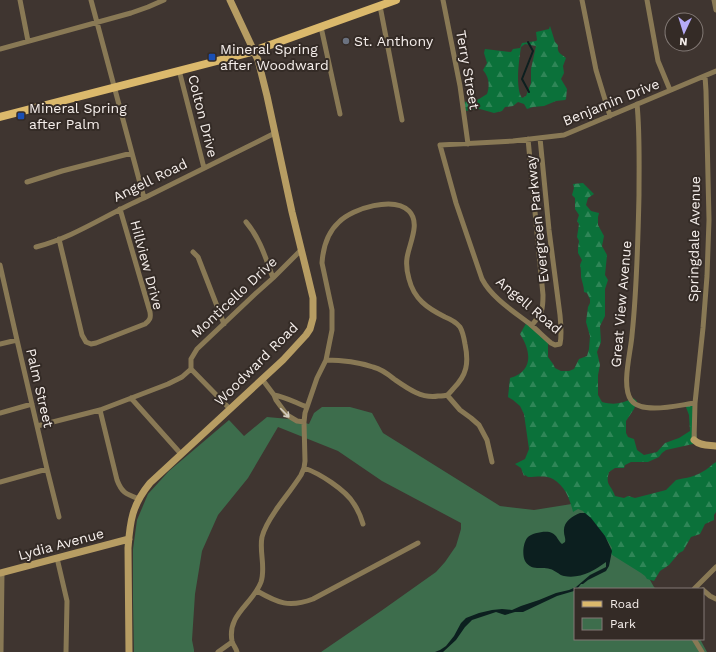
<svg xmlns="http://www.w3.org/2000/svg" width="716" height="652" font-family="'Work Sans',sans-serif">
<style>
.green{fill:#3d6d4c}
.forest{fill:url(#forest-firs);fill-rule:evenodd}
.water{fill:#0c1f1f}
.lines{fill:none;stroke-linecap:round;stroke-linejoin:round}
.stream{stroke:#0c1f1f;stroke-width:2}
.street{stroke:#897955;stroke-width:5}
.secondary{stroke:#b79d63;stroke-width:7}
.primary{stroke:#dbb96c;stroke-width:8}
.oneway{stroke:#d5ccbf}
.worship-dot{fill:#6b7280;stroke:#342b26;stroke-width:1.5}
.transit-dot{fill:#1a4fb4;stroke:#342b26;stroke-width:1.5}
.labels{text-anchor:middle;stroke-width:4;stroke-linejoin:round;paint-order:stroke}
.poi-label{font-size:14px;fill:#f6efec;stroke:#342b26;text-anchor:start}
.street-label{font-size:14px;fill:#f6efec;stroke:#342b26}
</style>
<defs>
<pattern id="forest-firs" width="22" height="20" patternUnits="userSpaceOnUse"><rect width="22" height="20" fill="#0b713a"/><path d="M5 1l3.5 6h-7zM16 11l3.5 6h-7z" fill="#2f8657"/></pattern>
</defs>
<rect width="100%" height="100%" fill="#3f3530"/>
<!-- green -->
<path class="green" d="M322,407H350L372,413L383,433L500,506L534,510L578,503L638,559L654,587L656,589H575V639H700L707,652H321L381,611L436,572L445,562L456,546L461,529V523L382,481L338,451L278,427L248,478L218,515L202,551L195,594L192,640L194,650V652H134L133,601V549L137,520L148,494L169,471L229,420L244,436L267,417L289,419L309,424L314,413Z"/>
<!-- forest -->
<path class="forest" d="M550,26L555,42L558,45C557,53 560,53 566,58L563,66L564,73L561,79L567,89L566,99L565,100L556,101L544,106L533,107L527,109L524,104L518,102L513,106L505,107L502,111L494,113L480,109L465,111L464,102L479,99L487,94C490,85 489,77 483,70L487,63L484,53L485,49L511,52L513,49L520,48L522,43L536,41L537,40L536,32L549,29ZM525,44L536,46L531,69V83L526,96L522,98C515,88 519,60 521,47Z
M583,183L594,194L588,198L586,205L591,211L599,213L598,217V225L604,236L602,246L607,255L605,275L608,280L605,289V316L600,326L601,342L597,352L600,365L598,375V395L602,402C613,405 622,404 633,398L637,401L634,409L626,421V433L628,437L634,439L637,450L644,455L657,452L665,443L679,438L690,431L689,415L684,402H693L697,440L693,444L666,450L662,453L659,457L648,462H631L625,465L624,468H615L609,472C605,486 611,484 615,496L624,498L628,496L635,498L666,490L676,480C685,478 694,477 702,472C707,470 711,465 716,462V512L714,515V520L705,524L700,534L691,537L683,551L679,553L669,565L660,571L654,581L647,579L645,576L641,573L609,553L612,548L608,541L583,511L578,509L573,512C570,499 565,486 553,479C546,475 536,477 528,477L525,475L524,476L521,468L515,464L525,459L529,449L524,414L520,406L513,400L508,397L510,378C534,371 531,351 520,334L528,320L548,339V357L553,364L555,368L561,371H569L574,369L579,359L587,356L589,349L590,336L586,322L588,307L590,303V299L587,293L584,292C584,286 582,282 581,277C581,273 581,269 580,265L582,260L578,253V248L579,241L577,237L579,224L577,221L579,215L575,209V198L572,195L574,188L573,184Z"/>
<!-- water -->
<path class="water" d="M580,513H585L591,518L605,536L612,551L609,566L606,571L588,580L583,584H581L577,589H575L574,591L557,596L523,612H515L505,615L496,612L472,620L465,627L456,640L443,652H435L440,650L446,646L454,636L461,623L466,618L479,613L492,610L502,609L512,610L521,606L539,600L556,593L569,590L576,587L590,575L606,567V562C594,571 580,579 564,576C559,575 555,570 550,569C541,566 532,572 525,561C522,555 523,542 528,537C532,533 547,530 552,533C557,535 558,541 562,544L565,542C566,538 564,536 564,532C563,522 572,516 580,513Z"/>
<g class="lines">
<!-- stream -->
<path class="stream" d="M528,42L533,51L522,79L529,92"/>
<!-- street -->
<path class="street" d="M20,0L28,41
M91,0L144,198
M443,0L460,86L468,144
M582,0L596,70L610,116
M647,0L658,61L670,90
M714,0L716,10
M380,6L402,120
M321,27L340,114
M0,49L131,13L148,7L164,0
M179,70L204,168
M637,104C640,134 639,165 639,195C638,242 637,288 632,335C631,351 621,386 631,400C642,415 679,405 695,403
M540,138L549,230L560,315C561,325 562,335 560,344L555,345L551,343C544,337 537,330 530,324C513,311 492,298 482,279L456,203L440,145L513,141L564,135L716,71
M528,139L543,295C543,311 542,313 532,325
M27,182L62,171L132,153
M246,222C260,238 266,259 273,278
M59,239L82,335L86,342L91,344L96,343L145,324C150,320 151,318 150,312L120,209
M36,247C75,237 107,214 144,198L275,133
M193,252L198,257L224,324
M0,265L17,340L47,469L59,517
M0,344L17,340
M191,369V359L197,349L254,295L273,278L301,250
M191,369L230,409
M262,379L274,395L276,400L287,415L297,421L304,422
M274,395C286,397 296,403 307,407
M447,395L460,410L471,418L479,425L487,440L492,462
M131,398L181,454
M100,410L117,480C122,493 126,494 139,499
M0,413L32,404
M37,426L100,410L168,384L182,377L191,369
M694,440L695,403L703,328L707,276L709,220L706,91L705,76
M304,468C319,473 346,490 354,504C358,510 361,517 363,524
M0,482L47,469
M57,558L67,601L66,652
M694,589L716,567
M703,590L710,596L716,599
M257,591C278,603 289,608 313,599L418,543
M694,639L702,652
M1,652L2,573
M218,652L232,642
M237,652C236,648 233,645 232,641C227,614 253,604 261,582C266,567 259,552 262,537C265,525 272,516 278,507C286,496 294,486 301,475L304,468L305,461L304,422L305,413L317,378L326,360L332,330V310L322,263C323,248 328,232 339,222C353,208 394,196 409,211C421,223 409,244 407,258C406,265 407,272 409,279C414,299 427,308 445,317C450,319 456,322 460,327C463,332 464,338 465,344C469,363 467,375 453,389C452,390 449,394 447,395C445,396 440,396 438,396C422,399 407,388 394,379C388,374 381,369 373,367C358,362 341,360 326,360"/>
<!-- secondary -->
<path class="secondary" d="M230,0L253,49
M694,440C700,446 708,445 716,446
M0,573L129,539
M129,652L128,548C130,521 132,505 150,483L283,360L306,335L310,329L313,318V298L307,273L292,212L267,96L258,60L254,52"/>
<!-- primary -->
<path class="primary" d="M0,117L248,53L396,0"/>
</g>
<!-- one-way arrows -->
<defs><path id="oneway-shaft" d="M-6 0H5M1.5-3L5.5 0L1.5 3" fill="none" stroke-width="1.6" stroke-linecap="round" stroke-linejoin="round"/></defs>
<use class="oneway" href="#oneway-shaft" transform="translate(285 413) rotate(46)"/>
<!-- markers -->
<circle class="worship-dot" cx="346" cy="41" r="4"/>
<g class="transit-dot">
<rect x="208" y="53" width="8" height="8" rx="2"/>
<rect x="17" y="112" width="8" height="8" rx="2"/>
</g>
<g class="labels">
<!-- poi labels -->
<g class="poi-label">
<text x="354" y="46">St. Anthony</text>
<text x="220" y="54">Mineral Spring<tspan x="220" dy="16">after Woodward</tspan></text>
<text x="29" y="113">Mineral Spring<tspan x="29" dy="16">after Palm</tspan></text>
</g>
<!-- street labels -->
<g class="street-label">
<text transform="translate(468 70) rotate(80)" y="5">Terry Street</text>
<text transform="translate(611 102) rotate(-22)" y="5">Benjamin Drive</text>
<text transform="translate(203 116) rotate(76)" y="5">Colton Drive</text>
<text transform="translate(150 180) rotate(-26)" y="5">Angell Road</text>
<text transform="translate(537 219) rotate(-96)" y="5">Evergreen Parkway</text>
<text transform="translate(694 239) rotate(-89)" y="5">Springdale Avenue</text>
<text transform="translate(147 265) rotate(75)" y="5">Hillview Drive</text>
<text transform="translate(234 297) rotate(-43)" y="5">Monticello Drive</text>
<text transform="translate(621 304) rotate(-85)" y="5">Great View Avenue</text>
<text transform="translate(529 305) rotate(40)" y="5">Angell Road</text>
<text transform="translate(256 364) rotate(-45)" y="5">Woodward Road</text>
<text transform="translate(40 388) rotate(77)" y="5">Palm Street</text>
<text transform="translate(61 544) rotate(-15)" y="5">Lydia Avenue</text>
</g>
</g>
<!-- legend -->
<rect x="574" y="588" width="130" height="52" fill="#342b26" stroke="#827975"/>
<rect x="582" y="601" width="20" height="6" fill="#dbb96c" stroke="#827975"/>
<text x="610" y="608" font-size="12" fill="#f6efec">Road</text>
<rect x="582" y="618" width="20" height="12" fill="#3d6d4c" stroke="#827975"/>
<text x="610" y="628" font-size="12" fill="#f6efec">Park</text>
<!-- north arrow -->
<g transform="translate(684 32) rotate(184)"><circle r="19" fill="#342b26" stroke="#827975"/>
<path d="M0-3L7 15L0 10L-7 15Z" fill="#b6acf8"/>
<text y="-6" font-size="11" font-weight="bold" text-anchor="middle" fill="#f6efec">N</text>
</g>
</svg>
